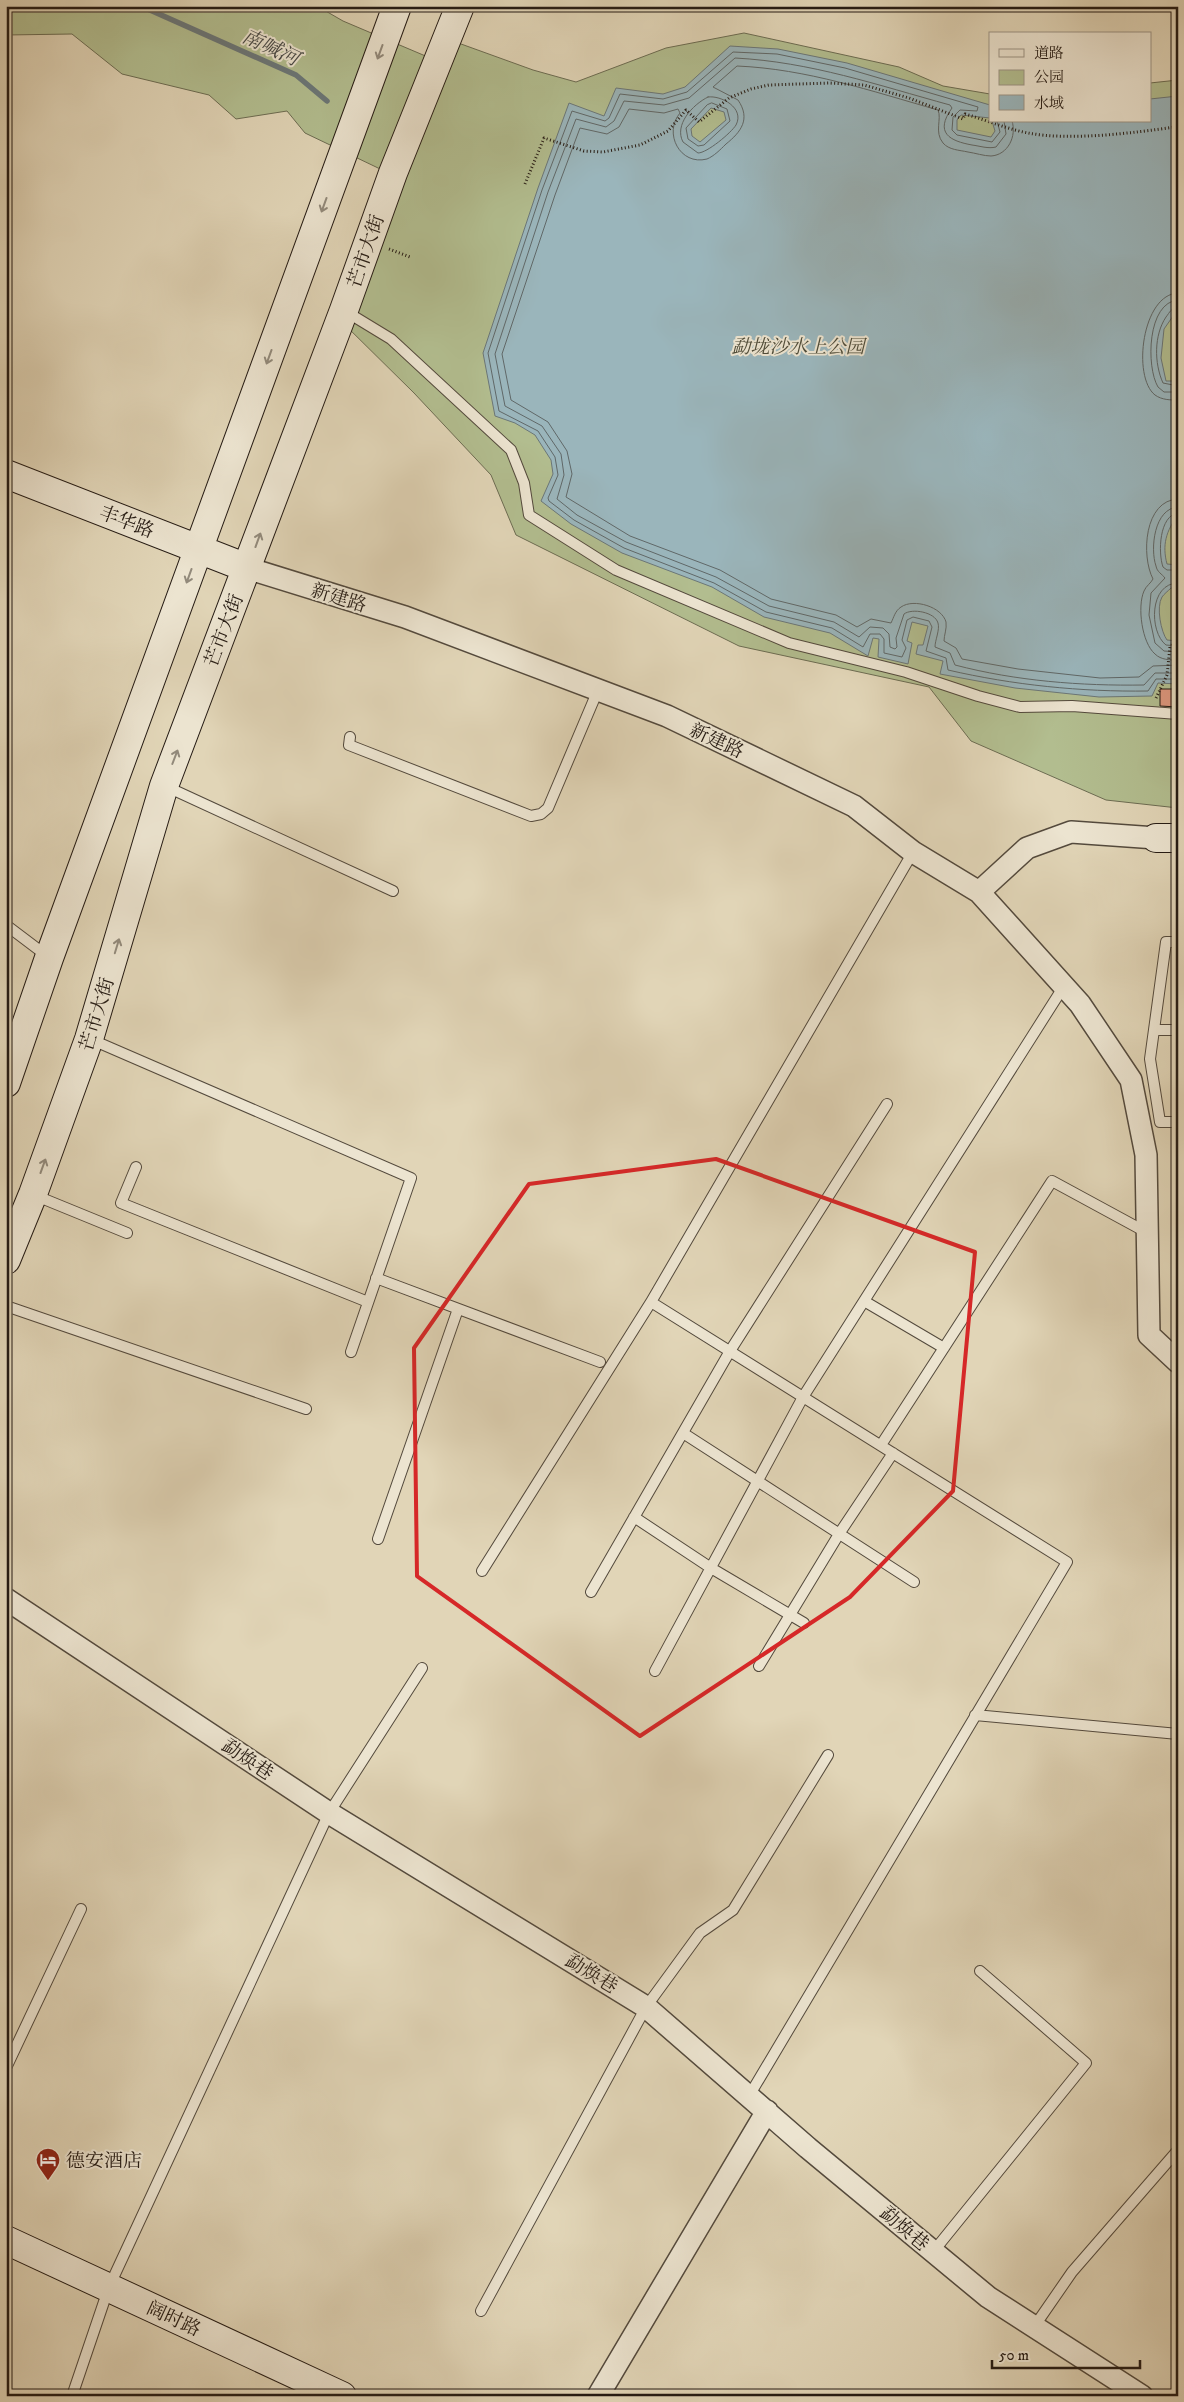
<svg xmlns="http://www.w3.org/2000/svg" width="1184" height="2402" font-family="'IM FELL DW Pica','Noto Serif SC',serif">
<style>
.green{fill:#b2bd8f;stroke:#6c6c52}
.water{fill:#9ab5bb;stroke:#6b7778;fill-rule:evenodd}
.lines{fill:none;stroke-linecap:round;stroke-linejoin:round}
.shore{stroke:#606868;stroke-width:1}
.stream{stroke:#6b7778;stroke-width:5.5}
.building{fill:#db967d;stroke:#251b14}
.lane-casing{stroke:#544a3d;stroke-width:12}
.street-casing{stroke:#544a3d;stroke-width:24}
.secondary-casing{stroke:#251b14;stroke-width:30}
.path{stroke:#251b14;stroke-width:3;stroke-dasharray:1 2.5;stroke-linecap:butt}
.lane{stroke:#ece4d0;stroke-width:10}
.street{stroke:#ece4d0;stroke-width:21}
.secondary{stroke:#ece4d0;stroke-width:28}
.oneway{stroke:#928a7b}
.marked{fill:none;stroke:#d62828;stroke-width:4;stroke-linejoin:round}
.labels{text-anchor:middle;stroke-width:4;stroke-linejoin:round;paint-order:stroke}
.street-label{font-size:19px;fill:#251b14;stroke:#ece4d0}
.park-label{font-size:19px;font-style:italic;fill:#4f4c39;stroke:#ece4d0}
.poi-label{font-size:19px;fill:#251b14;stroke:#ece4d0;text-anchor:start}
.water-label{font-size:20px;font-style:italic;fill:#484946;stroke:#ece4d0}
</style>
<rect width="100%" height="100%" fill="#e1d5b7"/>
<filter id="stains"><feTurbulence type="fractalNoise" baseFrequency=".004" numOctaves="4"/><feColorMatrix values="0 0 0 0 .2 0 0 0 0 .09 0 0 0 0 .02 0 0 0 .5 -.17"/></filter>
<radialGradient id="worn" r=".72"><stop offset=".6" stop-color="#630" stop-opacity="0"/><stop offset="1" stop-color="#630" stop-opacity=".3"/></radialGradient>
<!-- green -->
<path class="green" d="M6,6H317L343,21L442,63L450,40L533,70L576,82L666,48L744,33L899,67L943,86L990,94V121H1150V83L1178,80V808L1106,800L971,741L929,687L739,646L516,535L491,475L414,393L340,320L399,178L305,133L287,111L236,119L209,95L122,74L72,34L6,35Z"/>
<!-- water -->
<path class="water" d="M730,46L778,49L847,63L990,105V118L961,115L957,120V130L991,137L995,131L992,121H1150V99L1178,96V309L1164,329L1161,358L1166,381H1178V515C1166,531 1162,545 1167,564L1178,565V588H1171C1168,591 1164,594 1162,597C1156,607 1161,632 1167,640L1178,641V684L1158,683L1152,696L1099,697L1015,688L940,674L943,661L916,654L918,645H923L928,626L912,622L907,641L912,643L908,664L878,657L879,639L873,638L868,656L830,633L764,617L712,587L622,553L571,524L541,501L553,474L551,460L535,435L515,423L495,416L483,353L538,188L569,103L604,116L616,88L663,94L685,87ZM711,108L724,112L726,120L700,142L692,136L691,129Z"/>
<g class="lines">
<!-- shore -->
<path class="shore" d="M708,97C721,95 745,108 736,125C731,133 707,153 698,153L683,142C674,125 692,105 708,97Z
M712,103L727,109L730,121L704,145L698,146L688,139L686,128L707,105Z
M997,121L1000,132L992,142L957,135L952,130L953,117L960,110L977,111L978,107L845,68L777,54L733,52L687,92L663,99L620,94L609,118L605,121L572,111L542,190L488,353L499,411L538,431L555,457L558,475L548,498L549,501L574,520L624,548L714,583L766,612L832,628L863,647L870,634H880L884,639V653L902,657L906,648L902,640L907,620L913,617L929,621L932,627L926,651L946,658L948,670C1013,685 1081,692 1148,691L1156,679H1178
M1004,121L1006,134L996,147C988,149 980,146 972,145C950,141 934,133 952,108L950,105C877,85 811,62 735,58L689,98L664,105L624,101L614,121L606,127L576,119L548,192L495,354L505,406L542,426L561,454L564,475L557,499L577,515L626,542L716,577L769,606L834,622L859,637L870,627L883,628L889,634L890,647L895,649L897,647L896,638L904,614C912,608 935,612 938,623C940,630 935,640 935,647L950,653L955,665C1016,681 1081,686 1144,685L1155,673H1178
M1012,121C1017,136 1008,155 991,156C984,156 975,153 968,152C959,150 949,150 943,143C934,132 942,119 938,110C871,91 807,69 737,66L713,87L738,100C751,119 741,132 726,144C720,150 714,156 707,159C680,166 663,133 680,113L678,109L664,113L629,109L619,127L607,134L580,128L555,195L502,354L511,400L548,422L567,451L572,474L566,497L630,536L720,570L771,599L836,615L857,627L871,619L891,623C894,617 895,611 901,607C914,598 942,607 946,622C947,629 944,635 944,641L956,648L962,659L1018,669L1100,678L1139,677L1153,666L1178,665
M1178,293C1142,294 1132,377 1155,395C1162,400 1170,400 1178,400
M1178,300C1147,302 1146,367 1158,387L1164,392H1178
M1178,307C1171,308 1170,312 1166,317C1154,335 1154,363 1163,383L1178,386
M1178,499C1144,500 1141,556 1153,579C1151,583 1146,586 1144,591C1137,607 1142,643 1155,654C1161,660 1170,660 1178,660
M1178,507C1154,508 1150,549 1156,566C1157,572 1162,574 1165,578L1151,593L1149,615L1155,643L1164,651L1178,652
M1178,513C1159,515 1158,553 1163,567L1167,570H1178
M1178,583C1149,583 1149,632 1166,645L1178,646"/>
<!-- stream -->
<path class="stream" d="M141,6L296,75L327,101"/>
</g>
<!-- building -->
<path class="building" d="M1160,689H1178V707L1160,706Z"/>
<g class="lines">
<defs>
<path id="lane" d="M345,311L391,339L511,450L524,483L529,515L616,570L789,643L906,672L978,696L1020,707L1072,706L1178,714
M350,737L349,745L531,816L541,814L548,808L598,690
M165,786L393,891
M6,925L47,956
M1178,942H1166L1150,1059L1160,1122H1178
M1154,1030H1178
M90,1039L411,1178L351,1352
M136,1167L121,1203L368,1302
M34,1195L127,1233
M376,1278L600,1362
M864,1301L944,1348
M651,1302L1067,1562L749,2096
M6,1306L306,1409
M683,1433L914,1582
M881,1445L1052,1181L1146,1232
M634,1517L711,1568L804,1623
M378,1539L458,1309
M482,1571L651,1302L913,852
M591,1592L730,1351L887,1104
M759,1666L839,1534L893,1453
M655,1671L803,1397L1064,986
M975,1715L1178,1734
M6,2068L81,1909
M933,2252L1086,2063L980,1971
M481,2311L646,2007L700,1933L733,1910L828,1755
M1034,2327L1072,2272L1178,2150
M72,2396L109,2287L329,1813L422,1668"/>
<path id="street" d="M247,568L405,617L667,716L854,806L913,852L979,892L1027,848L1071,832L1156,838
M979,892L1080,1004L1131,1080L1146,1155L1149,1335L1178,1362
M6,1599L329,1813L646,2007L808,2148L988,2297L1142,2396
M598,2396L767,2111"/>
<path id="secondary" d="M6,474L247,568
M1156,838H1178
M6,1083L49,958L397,6
M6,1260L33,1194L89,1039L164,786L344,310L393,173L460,6
M6,2240L342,2396"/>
</defs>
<!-- lane casing -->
<use href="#lane" class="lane-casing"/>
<!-- street casing -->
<use href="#street" class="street-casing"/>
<!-- secondary casing -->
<use href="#secondary" class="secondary-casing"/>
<!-- path -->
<path class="path" d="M525,184L544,138L584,151L603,152L640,145L668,131L686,110L699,122L729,98L751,89L769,85L829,83L864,85L909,98L963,119L965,114C986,120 1007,129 1028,133C1070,141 1133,133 1175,127L1178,131
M389,249L410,257
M1178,556V569
M1178,626V651
M1156,698L1167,675L1170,647L1177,639"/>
<!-- lane -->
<use href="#lane" class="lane"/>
<!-- street -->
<use href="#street" class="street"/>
<!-- secondary -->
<use href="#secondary" class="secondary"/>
</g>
<!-- one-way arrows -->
<defs><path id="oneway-shaft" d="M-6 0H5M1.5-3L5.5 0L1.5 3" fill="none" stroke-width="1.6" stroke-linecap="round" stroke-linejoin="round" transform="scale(1.25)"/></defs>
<g class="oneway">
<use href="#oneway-shaft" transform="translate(380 52) rotate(110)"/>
<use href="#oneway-shaft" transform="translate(324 205) rotate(110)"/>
<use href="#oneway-shaft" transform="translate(269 357) rotate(110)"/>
<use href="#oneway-shaft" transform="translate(258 540) rotate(-70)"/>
<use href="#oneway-shaft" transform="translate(189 576) rotate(110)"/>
<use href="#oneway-shaft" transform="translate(175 757) rotate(-69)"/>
<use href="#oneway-shaft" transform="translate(117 946) rotate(-73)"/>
<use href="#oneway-shaft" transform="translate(43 1166) rotate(-70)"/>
</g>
<!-- marked area -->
<path class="marked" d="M716,1159L975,1252L953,1491L850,1597L640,1736L417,1576L414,1348L529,1184Z"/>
<!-- icons -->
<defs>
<symbol id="hotel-pin" viewBox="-11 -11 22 30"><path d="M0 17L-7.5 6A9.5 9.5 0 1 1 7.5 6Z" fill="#8f2418" stroke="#ece4d0"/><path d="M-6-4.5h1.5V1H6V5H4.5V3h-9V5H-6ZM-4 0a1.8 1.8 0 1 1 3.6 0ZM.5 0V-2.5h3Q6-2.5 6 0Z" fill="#fff"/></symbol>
</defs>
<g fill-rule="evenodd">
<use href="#hotel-pin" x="34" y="2146" width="28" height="38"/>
</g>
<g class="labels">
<!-- street labels -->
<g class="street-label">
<text transform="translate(365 251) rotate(-71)" y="7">芒市大街</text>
<text transform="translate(127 521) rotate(21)" y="7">丰华路</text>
<text transform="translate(339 597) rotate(17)" y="7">新建路</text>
<text transform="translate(223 630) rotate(-69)" y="7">芒市大街</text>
<text transform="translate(717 740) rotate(25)" y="7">新建路</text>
<text transform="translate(96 1014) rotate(-73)" y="7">芒市大街</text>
<text transform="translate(248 1759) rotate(34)" y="7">勐焕巷</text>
<text transform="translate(592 1973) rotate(31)" y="7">勐焕巷</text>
<text transform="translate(905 2228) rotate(40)" y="7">勐焕巷</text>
<text transform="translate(174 2318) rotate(25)" y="7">阔时路</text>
</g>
<!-- park labels -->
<g class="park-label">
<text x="798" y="353">勐垅沙水上公园</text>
</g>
<!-- poi labels -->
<g class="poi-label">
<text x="66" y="2167">德安酒店</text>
</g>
<!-- water labels -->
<g class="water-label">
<text transform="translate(271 47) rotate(25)" y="7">南喊河</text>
</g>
</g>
<!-- margin -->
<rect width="1184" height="2402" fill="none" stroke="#e1d5b7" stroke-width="25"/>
<rect x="8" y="8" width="1169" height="2387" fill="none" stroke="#251b14" stroke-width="2.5"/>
<rect x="12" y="12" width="1159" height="2377" fill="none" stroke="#251b14"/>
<!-- legend -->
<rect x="989" y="32" width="162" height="90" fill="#ece4d0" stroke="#9c9485"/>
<rect x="999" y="49" width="25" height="8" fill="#ece4d0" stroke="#9c9485"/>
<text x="1034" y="58" font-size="15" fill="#251b14">道路</text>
<rect x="999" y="70" width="25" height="15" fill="#b2bd8f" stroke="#9c9485"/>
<text x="1034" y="82" font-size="15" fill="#251b14">公园</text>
<rect x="999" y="95" width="25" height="15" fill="#9ab5bb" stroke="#9c9485"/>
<text x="1034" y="108" font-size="15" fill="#251b14">水域</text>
<!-- scale -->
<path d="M992 2360v8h148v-8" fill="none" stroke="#251b14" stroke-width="2.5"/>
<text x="999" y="2360" font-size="15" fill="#251b14" stroke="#ece4d0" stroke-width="4" paint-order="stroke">50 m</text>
<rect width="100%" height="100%" filter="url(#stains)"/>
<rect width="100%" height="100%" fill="url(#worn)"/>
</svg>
